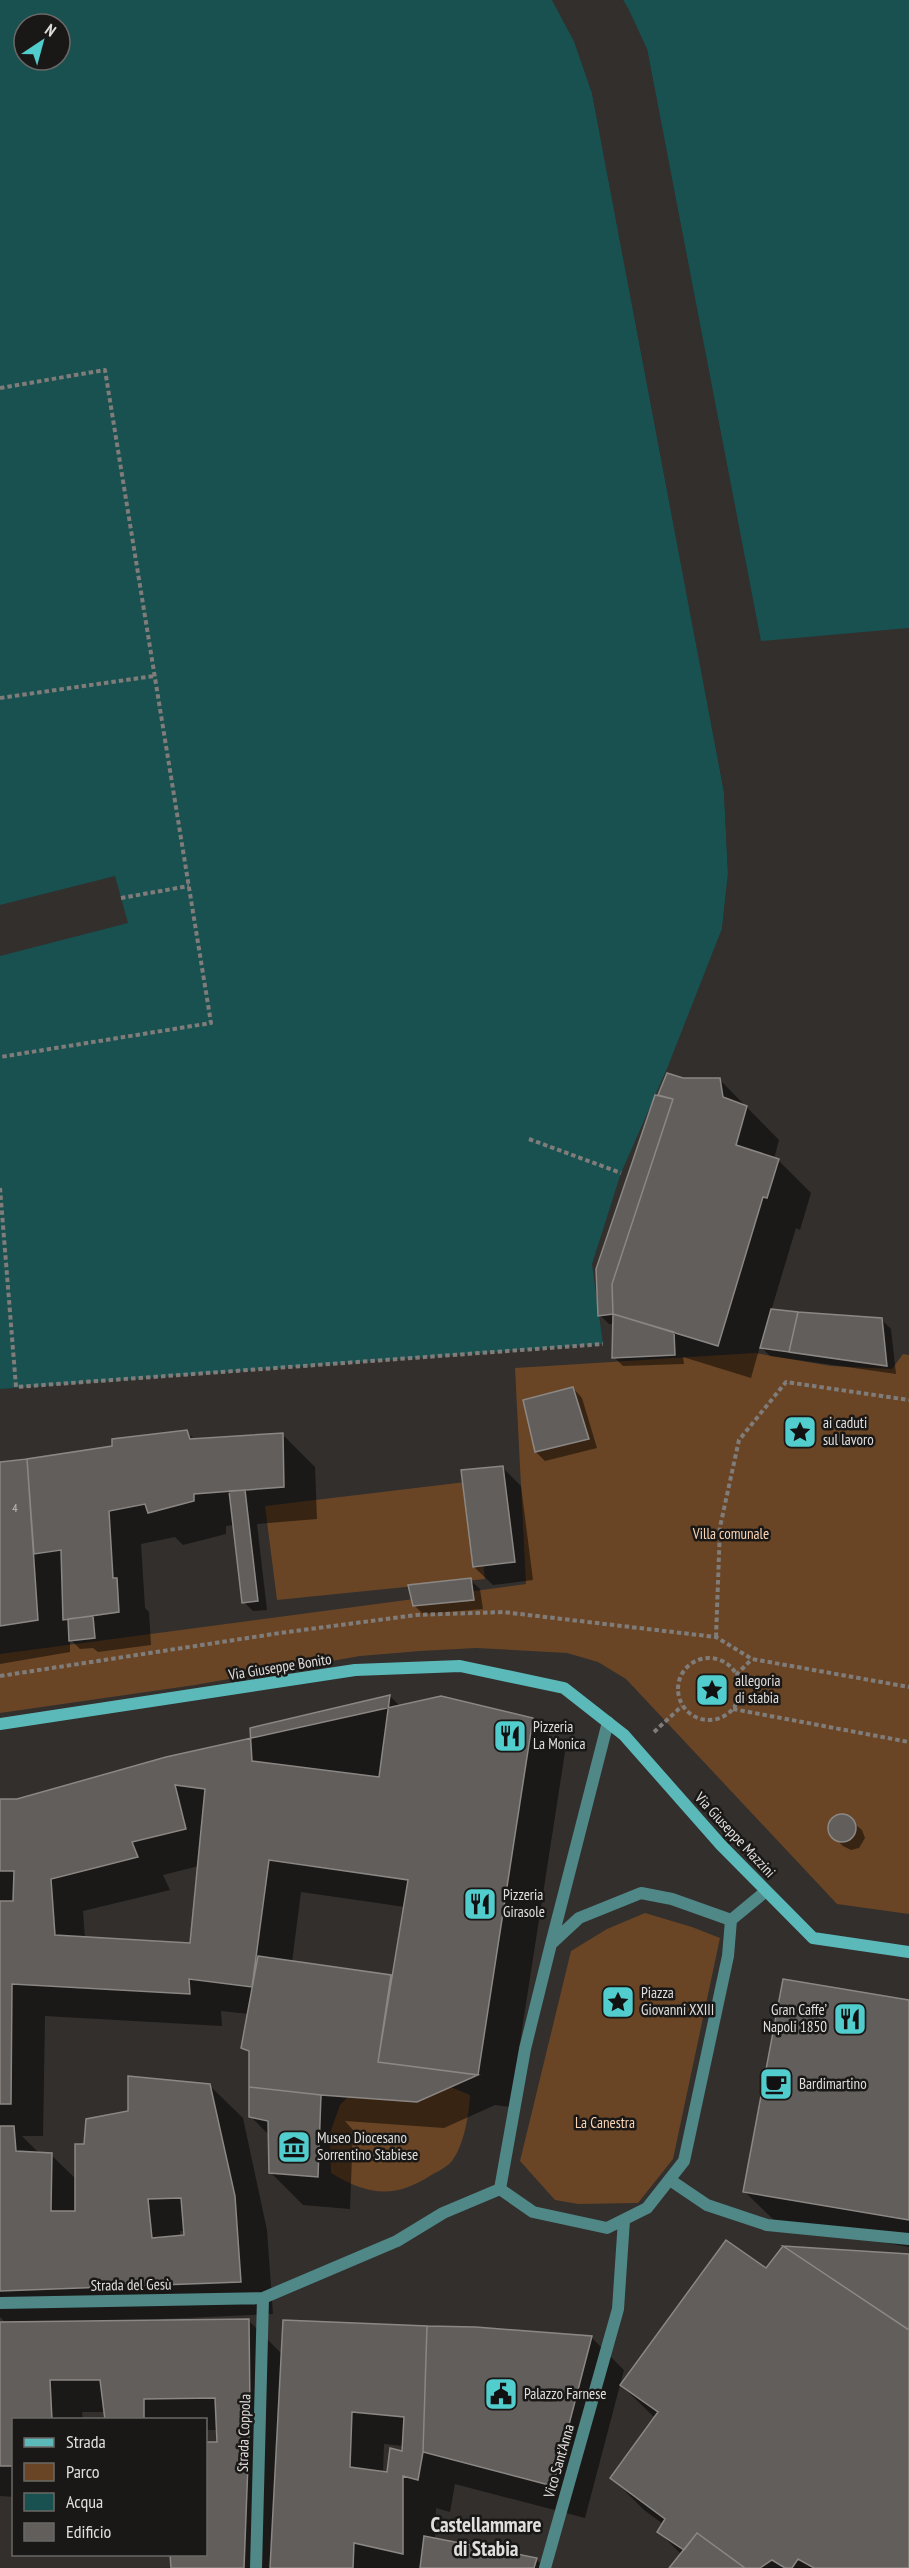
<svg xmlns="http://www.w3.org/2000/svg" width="909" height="2568" font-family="'PT Sans Narrow',sans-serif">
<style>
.green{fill:#694525}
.water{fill:#195050;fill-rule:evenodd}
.pier{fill:#322f2d}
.shadow{fill:#0007;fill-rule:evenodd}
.building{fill:#615e5b;stroke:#8b8784;stroke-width:1.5;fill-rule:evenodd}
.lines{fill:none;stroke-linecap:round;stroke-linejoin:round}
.path{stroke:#7f7c7a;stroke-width:4;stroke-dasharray:4.5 3;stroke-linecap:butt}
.street{stroke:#508787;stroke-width:12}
.secondary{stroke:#5cb9b9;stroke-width:12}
.labels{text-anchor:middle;stroke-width:5;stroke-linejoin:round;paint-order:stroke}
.number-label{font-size:12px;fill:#c1bfbc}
.poi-label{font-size:15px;fill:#e1dfdd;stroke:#191816;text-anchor:start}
.park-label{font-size:15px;fill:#fad4b5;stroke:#191816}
.street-label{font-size:15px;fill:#e1dfdd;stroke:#191816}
.district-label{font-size:21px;font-weight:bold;fill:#e1dfdd;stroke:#191816}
</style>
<rect width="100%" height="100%" fill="#322f2d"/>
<!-- green -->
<path class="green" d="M755,1353L831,1366L892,1369L903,1354L909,1355V1914L837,1904L626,1679L598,1662L567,1653L476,1648L420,1651L360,1656L195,1685L0,1713V1654L526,1584L515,1368Z
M474,1481L485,1579L277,1600L265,1506Z
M645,1913L692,1927L720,1938L673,2159L638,2203L578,2204L555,2200L520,2161L571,1951L607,1929Z
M366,2079L441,2083L470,2095C469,2115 464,2145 452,2161C448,2166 439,2171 433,2174C395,2199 369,2196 331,2173L330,2133L340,2105Z"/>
<!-- water -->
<path class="water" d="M0,0H552L574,41L592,93L724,792L728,874L722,929L669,1064L621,1173L592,1264L603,1344L0,1389ZM24,24H60V60H24Z
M623,0H909V628L761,641L647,49Z"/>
<!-- pier -->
<path class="pier" d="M552,0H555L576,39L595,93L727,792L731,874L725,929L672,1065L669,1064L722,929L728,874L724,792L592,93L574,41Z
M620,0H623L628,8L647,49L761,644L758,642L644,50Z
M115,876L128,923L0,956V905Z"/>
<!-- shadow -->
<path class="shadow" d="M682,1079L720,1080L779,1140L774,1159L779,1161L811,1193L800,1230L796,1228L771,1311L882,1320L891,1329L896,1374L770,1356L760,1346L751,1378L683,1357L684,1364L623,1366L614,1357V1324H609L600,1315L665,1099L660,1094Z
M573,1388L582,1398L597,1448L545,1461L536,1452Z
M187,1432L195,1440L282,1434L315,1467L317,1519L257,1524L267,1610L253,1611L244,1602L235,1525L226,1526V1534L183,1545L175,1537L141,1544L145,1608L149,1612L151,1645L98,1652L93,1648L80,1649L70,1639V1652L0,1664V1464L114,1447Z
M502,1467L521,1486L533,1580L493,1585L474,1567Z
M470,1580L480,1589L483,1609L423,1614L414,1605Z
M390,1696L400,1706L532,1720L565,1752L510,2107L495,2105L444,2128L345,2121L353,2130L350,2209L303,2205L270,2172V2136L250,2116L251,2055L243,2047L249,2014L221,2011L222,2026L45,2016L43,2136H22L40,2154L51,2155L77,2180L85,2145L130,2112L210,2086L243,2118L267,2230L273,2314L160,2319L161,2321H249L283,2355L591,2337L624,2370L585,2518L455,2484L450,2512L436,2508L435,2540L536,2559L545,2568H172L206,2554V2443H218V2430H206V2420H106L105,2412H82L83,2420H14V2497L0,2496V2323H6L0,2317V1801L18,1800L252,1739L251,1729ZM199,1866L192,1944L85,1939L83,1911L170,1890L163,1875ZM301,1892L405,1907L394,1979L390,1976L292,1962ZM180,2231H185V2236L181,2237ZM384,2444L404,2446V2452L388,2474L383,2473Z
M845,1816L862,1830L865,1838L859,1848L851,1850L843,1846L834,1837L831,1825L838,1817Z
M909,2002V2247L778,2224L745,2192Z
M909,2255V2568H671L682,2555L659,2532L663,2524L644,2510L612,2478L655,2418L621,2385L766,2270Z"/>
<!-- building -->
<path class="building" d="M667,1073L683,1078H720L723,1097L747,1106L736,1145L779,1159L767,1198L763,1197L718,1346L613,1314L612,1284L673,1099L658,1095Z
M655,1095L673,1099L612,1284L613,1314L598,1316L596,1269Z
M771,1309L798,1312L789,1352L760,1348Z
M798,1312L882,1318L887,1366L789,1352Z
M613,1314L674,1332L675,1355L612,1358Z
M573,1387L589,1439L535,1452L523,1400Z
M187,1430L190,1439L283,1433L284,1487L194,1494V1501L148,1513L145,1504L109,1511L113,1578H117L119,1612L63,1620L61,1550L34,1554L27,1459L112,1446V1439Z
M27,1459L38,1620L0,1626V1462Z
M503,1466L515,1562L473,1567L461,1470Z
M245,1490L258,1601L242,1603L229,1491Z
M471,1578L474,1600L413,1606L408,1585Z
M93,1616L95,1638L69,1641L68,1619Z
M390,1695L379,1777L252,1761L250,1728Z
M441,1696L533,1718L478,2075L378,2062L408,1880L269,1860L252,1987L189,1979L190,1994L12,1984L11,2104H0V1901H13L14,1871H0V1799H17L166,1757ZM175,1785L205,1789L190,1943L55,1935L51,1879L138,1857L132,1842L186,1829Z
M828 1828a14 14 0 1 1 28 0a14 14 0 1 1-28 0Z
M258,1956L391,1975L378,2062L478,2075L417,2102L321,2095L249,2087V2051L241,2048Z
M783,1979L909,2000V2220L743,2192Z
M128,2076L210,2084L235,2196L241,2282L0,2291V2126H14L16,2151L52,2153L51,2211H75V2144H84L86,2119L128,2111ZM181,2198L184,2235L152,2238L148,2199Z
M249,2087L321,2095L318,2177L269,2173L268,2121L249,2117Z
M726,2240L766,2268L783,2246L909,2330V2568H814L798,2559L792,2568H785L772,2560L760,2568H745L697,2533L684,2550L657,2532L665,2519L610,2478L658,2412L620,2385Z
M783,2246L909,2254V2330Z
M249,2319L250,2411L244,2568H171L170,2554H206V2442H217L215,2398L144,2399V2420H105L100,2380H50L52,2420H14V2466H0V2322Z
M283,2320L427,2326L423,2452L418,2480L403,2476V2554L354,2543L353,2568H270ZM352,2412L404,2417L402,2451L390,2448L387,2472L350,2467Z
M427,2326L476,2327L592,2336L553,2486L423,2452Z
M697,2533L745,2568H669Z
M424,2536L537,2558L534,2568H420Z"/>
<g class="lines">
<!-- path -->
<path class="path" d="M0,388L105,370L211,1023L0,1057
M0,698L154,676
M121,898L189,886
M529,1139L621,1173
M0,1188L16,1387L603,1344
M716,1637L720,1527L739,1440L786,1382L909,1400
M678 1689a31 31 0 1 1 62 0a31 31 0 1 1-62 0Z
M736,1675L752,1659
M0,1676L280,1633L416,1615L503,1612L716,1637L752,1659L909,1687
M733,1709L909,1742
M654,1732L682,1706"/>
<!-- street -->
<path class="street" d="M641,1893L672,1899L731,1920L728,1956L684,2161L647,2208L607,2228L533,2212L500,2189L525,2049L551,1944L579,1918Z
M731,1920L766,1891
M551,1944L608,1722
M670,2180L707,2205L767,2225L909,2239
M0,2303L263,2298L397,2241L443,2213L500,2189
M256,2568L263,2298
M545,2568L618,2309L624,2220"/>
<!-- secondary -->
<path class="secondary" d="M0,1724L355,1670L460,1666L564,1688L624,1735L721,1845L813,1938L909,1952"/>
</g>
<!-- icons -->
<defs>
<symbol id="sight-square" viewBox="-11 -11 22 22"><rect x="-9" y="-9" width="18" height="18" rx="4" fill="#52cdcd" stroke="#191816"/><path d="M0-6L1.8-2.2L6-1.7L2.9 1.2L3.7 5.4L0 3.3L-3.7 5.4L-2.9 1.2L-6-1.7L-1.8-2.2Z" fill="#111"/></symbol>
<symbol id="restaurant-square" viewBox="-11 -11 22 22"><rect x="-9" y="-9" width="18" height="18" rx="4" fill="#52cdcd" stroke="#191816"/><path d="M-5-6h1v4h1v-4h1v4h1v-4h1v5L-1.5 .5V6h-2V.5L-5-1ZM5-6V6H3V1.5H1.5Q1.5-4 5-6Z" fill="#111"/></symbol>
<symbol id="cafe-square" viewBox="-11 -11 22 22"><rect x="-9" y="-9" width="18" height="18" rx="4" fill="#52cdcd" stroke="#191816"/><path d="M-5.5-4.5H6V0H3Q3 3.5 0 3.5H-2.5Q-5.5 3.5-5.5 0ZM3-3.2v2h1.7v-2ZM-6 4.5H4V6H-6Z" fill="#111"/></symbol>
<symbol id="museum-square" viewBox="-11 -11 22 22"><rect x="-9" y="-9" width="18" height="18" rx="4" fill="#52cdcd" stroke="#191816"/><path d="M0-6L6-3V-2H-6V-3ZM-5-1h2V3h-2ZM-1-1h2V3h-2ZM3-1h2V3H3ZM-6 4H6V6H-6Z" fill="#111"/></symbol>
<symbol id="civic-square" viewBox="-11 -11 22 22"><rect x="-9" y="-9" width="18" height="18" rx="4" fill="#52cdcd" stroke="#191816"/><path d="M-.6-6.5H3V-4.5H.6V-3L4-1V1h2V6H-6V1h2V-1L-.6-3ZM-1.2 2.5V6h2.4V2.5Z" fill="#111"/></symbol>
</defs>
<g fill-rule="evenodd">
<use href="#sight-square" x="781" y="1413" width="38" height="38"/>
<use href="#sight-square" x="693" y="1671" width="38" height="38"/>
<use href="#restaurant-square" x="491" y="1717" width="38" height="38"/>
<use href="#restaurant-square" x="461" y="1885" width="38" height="38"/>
<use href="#sight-square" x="599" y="1983" width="38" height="38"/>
<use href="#restaurant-square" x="831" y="2000" width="38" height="38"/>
<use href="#cafe-square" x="757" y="2065" width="38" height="38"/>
<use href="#museum-square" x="275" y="2128" width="38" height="38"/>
<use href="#civic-square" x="482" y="2375" width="38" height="38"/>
</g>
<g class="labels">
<!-- number labels -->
<g class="number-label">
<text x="15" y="1512">4</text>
</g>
<!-- poi labels -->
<g class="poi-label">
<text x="823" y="1428">ai caduti<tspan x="823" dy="17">sul lavoro</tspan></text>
<text x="735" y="1686">allegoria<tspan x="735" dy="17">di stabia</tspan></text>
<text x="533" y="1732">Pizzeria<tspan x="533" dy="17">La Monica</tspan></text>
<text x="503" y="1900">Pizzeria<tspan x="503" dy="17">Girasole</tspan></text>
<text x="641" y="1998">Piazza<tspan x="641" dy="17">Giovanni XXIII</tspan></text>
<text x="827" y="2015" text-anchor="end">Gran Caffe’<tspan x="827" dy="17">Napoli 1850</tspan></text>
<text x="799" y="2089">Bardimartino</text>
<text x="317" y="2143">Museo Diocesano<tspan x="317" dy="17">Sorrentino Stabiese</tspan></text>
<text x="524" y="2399">Palazzo Farnese</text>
</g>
<!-- park labels -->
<g class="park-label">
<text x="731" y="1539">Villa comunale</text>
<text x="605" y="2128">La Canestra</text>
</g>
<!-- street labels -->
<g class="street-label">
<text transform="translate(280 1667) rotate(-9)" y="5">Via Giuseppe Bonito</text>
<text transform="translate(735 1835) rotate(47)" y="5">Via Giuseppe Mazzini</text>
<text transform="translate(131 2285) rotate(-1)" y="5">Strada del Gesù</text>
<text transform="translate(244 2433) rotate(-88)" y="5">Strada Coppola</text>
<text transform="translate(559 2461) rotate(-74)" y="5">Vico Sant'Anna</text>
</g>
<!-- district labels -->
<g class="district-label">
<text x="486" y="2532">Castellammare<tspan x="486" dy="24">di Stabia</tspan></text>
</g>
</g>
<!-- legend -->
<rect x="12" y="2418" width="195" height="138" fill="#191816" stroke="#696866" stroke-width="1.5"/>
<rect x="24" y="2438" width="30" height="9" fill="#5cb9b9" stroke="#696866" stroke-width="1.5"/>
<text x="66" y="2448" font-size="18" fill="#e1dfdd">Strada</text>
<rect x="24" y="2463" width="30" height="18" fill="#694525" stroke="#696866" stroke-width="1.5"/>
<text x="66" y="2478" font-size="18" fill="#e1dfdd">Parco</text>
<rect x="24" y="2493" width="30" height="18" fill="#195050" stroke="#696866" stroke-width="1.5"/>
<text x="66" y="2508" font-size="18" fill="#e1dfdd">Acqua</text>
<rect x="24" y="2523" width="30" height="18" fill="#615e5b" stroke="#696866" stroke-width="1.5"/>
<text x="66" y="2538" font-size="18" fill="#e1dfdd">Edificio</text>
<!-- north arrow -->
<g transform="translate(42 42) rotate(36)"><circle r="28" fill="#191816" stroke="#696866" stroke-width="1.5"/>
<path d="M0-4.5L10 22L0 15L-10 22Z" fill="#52cdcd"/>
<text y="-9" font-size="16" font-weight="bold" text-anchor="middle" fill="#e1dfdd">N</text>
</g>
</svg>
